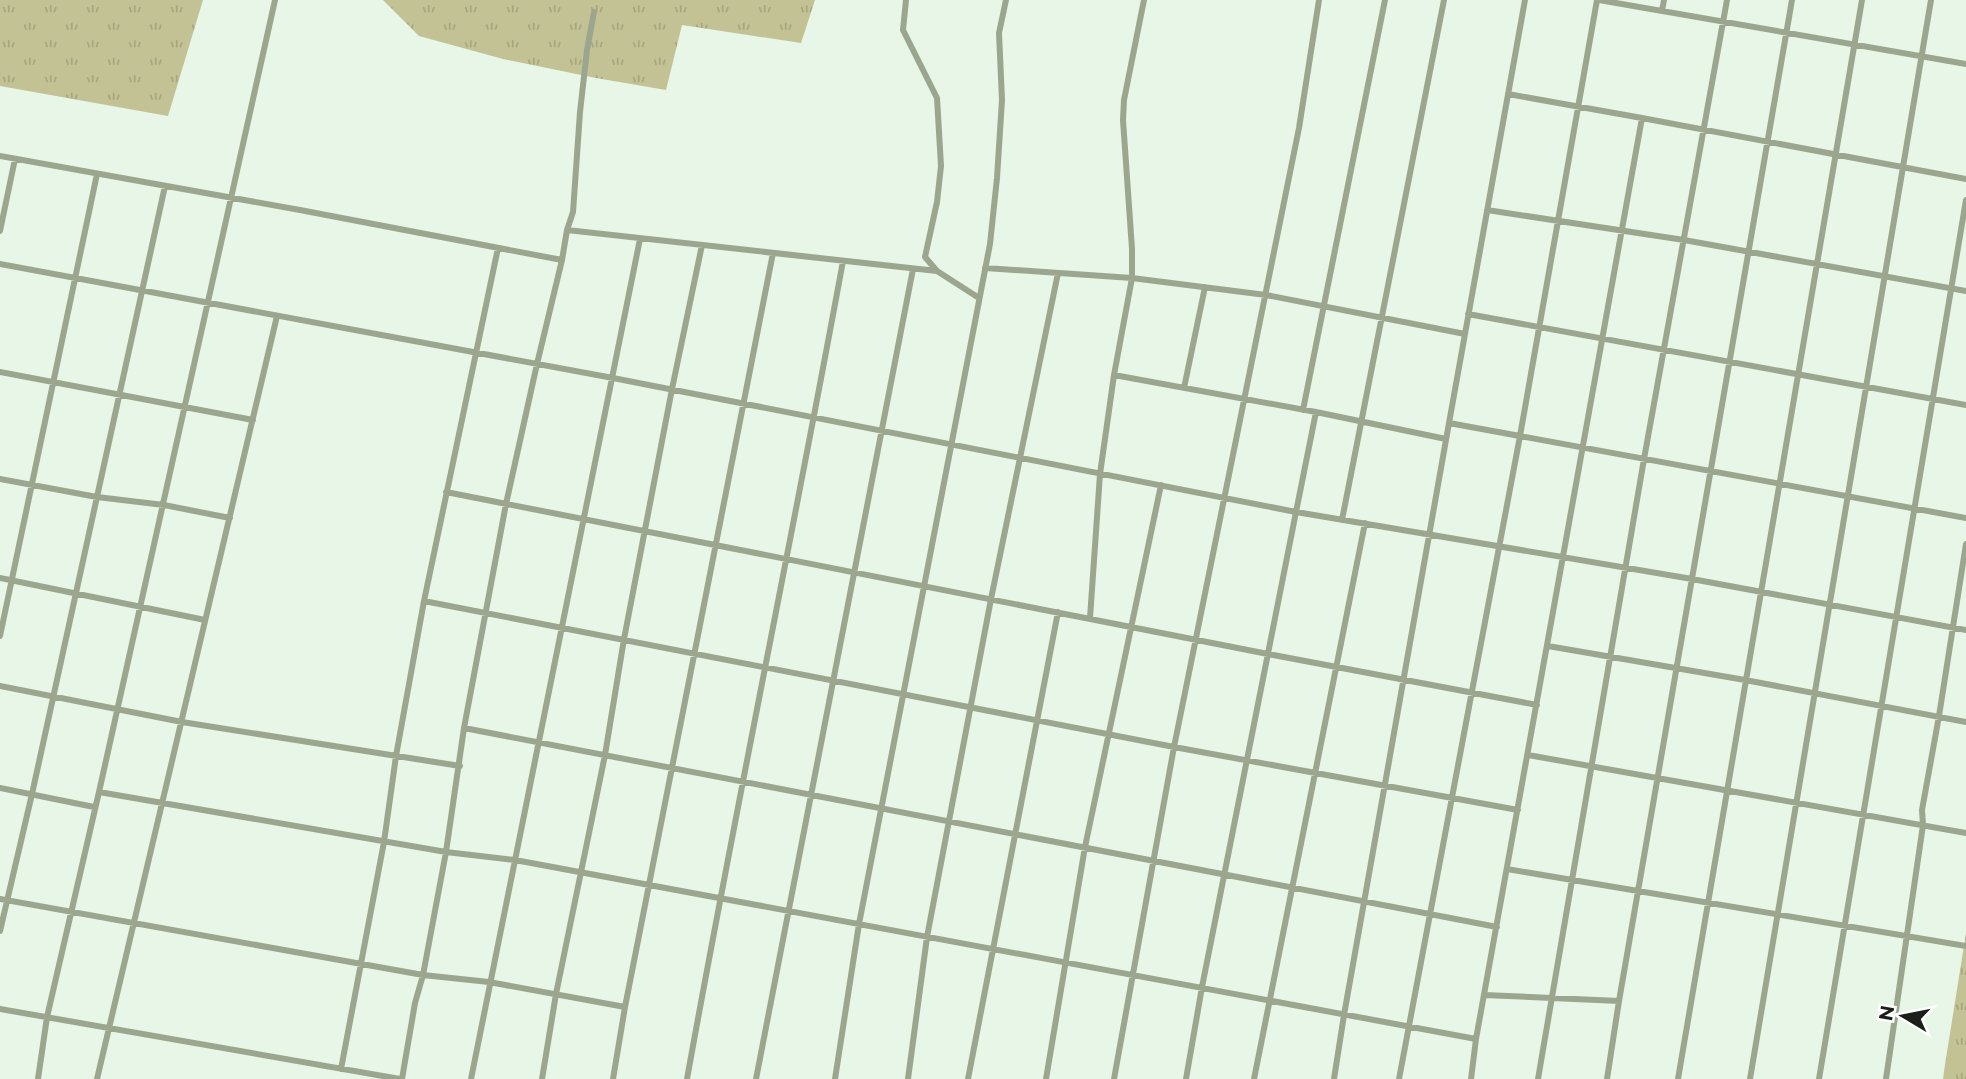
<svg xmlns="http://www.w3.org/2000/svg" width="1966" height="1079" font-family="Montserrat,sans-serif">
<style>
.grass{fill:url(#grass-tufts)}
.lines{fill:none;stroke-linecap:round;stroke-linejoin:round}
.minor{stroke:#9ca68f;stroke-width:6}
</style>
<defs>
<pattern id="grass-tufts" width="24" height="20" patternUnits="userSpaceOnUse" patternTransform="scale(1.75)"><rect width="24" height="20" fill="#c3c294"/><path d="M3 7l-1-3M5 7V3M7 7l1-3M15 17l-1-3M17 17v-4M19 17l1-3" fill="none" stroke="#a7a67f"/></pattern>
</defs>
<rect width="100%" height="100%" fill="#e7f6e7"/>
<!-- grass -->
<path class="grass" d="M0,0H203L168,116L0,86Z
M383,0H815L801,43L682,25L666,90L596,78L503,59L419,36Z
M1966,933V1079H1943L1944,1071Z"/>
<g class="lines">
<!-- minor -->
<path class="minor" d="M275,0L99,792L446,852L515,860L1476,1039L1471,1079
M906,0L903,30L937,98L941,166L937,202L925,257L937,271L979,298
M1599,0L1966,64
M1662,11L1664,0
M1642,118L1966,179
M0,156L300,210L562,260
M1487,210L1684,240L1966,291
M567,230L937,271
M0,231L15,159
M0,264L613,378L1296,512L1316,412L1114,375
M985,268L1132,278L1266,295L1465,334
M1468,314L1966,405
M0,372L253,420
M1184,388L1205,287
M1303,410L1385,0
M1316,412L1446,439
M1449,423L1525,0
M0,479L97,497L164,505L230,518
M446,492L1268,654L1537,705
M1342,520L1444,0
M0,578L205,620
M424,601L1174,747L1518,810
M1090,618L1100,474L1114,375L1132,278V249L1123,120L1124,100L1144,0
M0,636L97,174
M1548,646L1745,680L1966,722
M0,686L182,722L460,766
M464,728L1497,927
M1528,755L1966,833
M0,788L94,807
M1507,869L1966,946
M0,899L423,975L489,982L625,1007
M0,931L32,794L165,186
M1484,995L1619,1001
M0,1009L400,1079
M1476,1039L1642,118L1508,94
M341,1069L384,842L396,756L424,601L498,248
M38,1079L47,1017L99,792
M97,1079L277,316
M402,1079L415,1003L423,975L446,852L464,728L506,504L537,364L562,260L567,230L573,212L580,112L587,50L594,12
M471,1079C525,798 586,519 640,239
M542,1079L556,994L605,755L624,639L672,389L702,245
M613,1079L625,1007L773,253
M687,1079C736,806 793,534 843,261
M756,1079L913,269
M835,1079L859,924L990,244L997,178L1002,100L999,33L1006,0
M908,1079L927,937L991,599L1058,273
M968,1079L1058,612
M1046,1079L1085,847L1161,485
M1114,1079L1174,747L1299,128L1319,0
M1186,1079L1202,987L1296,512L1692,579L1966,630
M1254,1079L1365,523
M1334,1079L1344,1015L1449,423L1966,518
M1399,1079L1520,436L1597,0
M1538,1079L1644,459L1727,0
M1607,1079L1619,1001L1792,0
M1678,1079L1862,0
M1750,1079L1931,0
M1819,1079L1966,200
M1886,1079L1923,825L1922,810L1939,716L1966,544"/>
</g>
<!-- north arrow -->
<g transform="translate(1903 1016) rotate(280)" stroke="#fefefe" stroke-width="5" paint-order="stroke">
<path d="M0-5L12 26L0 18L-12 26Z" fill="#1a1f1a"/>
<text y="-10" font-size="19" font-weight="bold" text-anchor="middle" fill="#1a1f1a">N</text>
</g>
</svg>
